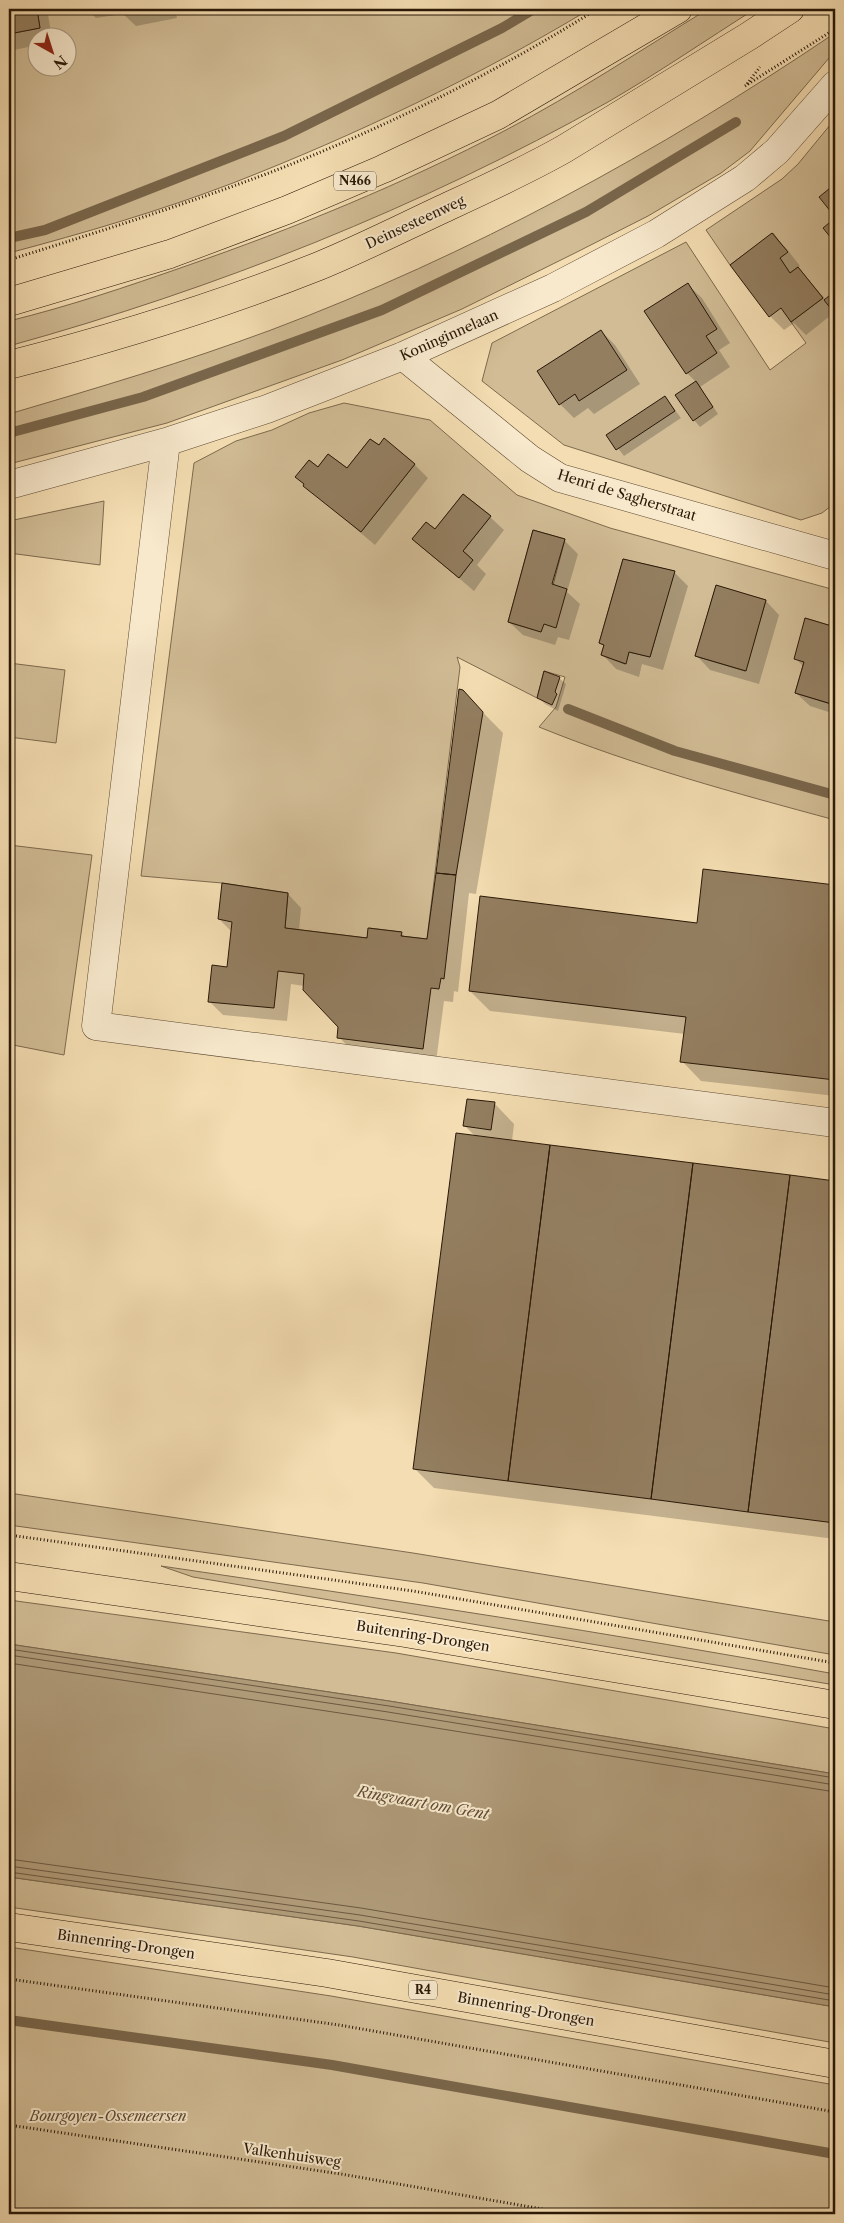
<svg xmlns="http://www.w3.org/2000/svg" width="844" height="2223" font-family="'Libre Caslon Text',serif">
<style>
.green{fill:#d1bc95;stroke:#7d6a4e;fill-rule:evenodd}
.water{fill:#af9a78;stroke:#79664b}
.shadow{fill:#0003}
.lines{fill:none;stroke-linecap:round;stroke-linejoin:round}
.shore{stroke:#6c5940;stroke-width:1}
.stream{stroke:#79664b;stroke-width:10}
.building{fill:#937e60;stroke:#291807}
.minor-casing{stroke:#5c4932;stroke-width:29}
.trunk-casing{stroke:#291807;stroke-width:29}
.path{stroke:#291807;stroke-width:3;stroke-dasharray:1 2.5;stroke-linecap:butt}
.minor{stroke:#f8e9cd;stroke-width:28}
.trunk{stroke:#f4ddb2;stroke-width:28}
.labels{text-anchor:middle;stroke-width:4;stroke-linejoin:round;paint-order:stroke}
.shield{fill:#f8e9cd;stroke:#675742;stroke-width:1}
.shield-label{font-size:12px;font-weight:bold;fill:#291807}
.street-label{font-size:14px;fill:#291807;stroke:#f8e9cd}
.park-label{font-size:14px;font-style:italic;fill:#5b4932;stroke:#f8e9cd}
.water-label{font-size:15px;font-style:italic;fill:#5f4c34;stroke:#f8e9cd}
</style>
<rect width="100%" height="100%" fill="#f4ddb2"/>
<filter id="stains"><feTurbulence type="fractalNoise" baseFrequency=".004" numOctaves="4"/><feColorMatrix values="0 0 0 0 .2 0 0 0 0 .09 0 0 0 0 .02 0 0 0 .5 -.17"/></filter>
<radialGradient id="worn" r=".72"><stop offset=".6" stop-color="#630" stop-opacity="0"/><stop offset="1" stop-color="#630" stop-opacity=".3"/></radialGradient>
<!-- green -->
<path class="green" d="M37,9H120L121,13L141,9H590C477,77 356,135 233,183C160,211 84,233 9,253V34L40,28ZM38,38H68V68H38Z
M708,9H755C706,40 658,73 608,102C419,208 218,288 9,346V321C70,306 126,287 186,266C295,228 403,184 506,130C575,94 641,50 708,9Z
M835,33V51L750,151L721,173L648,216L575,253L462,309L342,360L167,423L9,464V414C97,388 185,362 271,330C470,255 659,152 835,33Z
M835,119V503L822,513L801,520L564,445L482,381L492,343L686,242L770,370L806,343L791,322L823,298L798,267L790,273L780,258L787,252L773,233L730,265L706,230L782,179L798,164Z
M344,403L430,420L517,495L610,528L835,590V627L805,618L804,662L795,693L834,705L835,703V820C735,793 635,766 539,727L556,707L565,677L544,671L537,698L457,657L460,667L427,939L401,936V932L369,928L367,938L285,928L288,893L222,883L141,876L194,463L236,441L272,430L309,413ZM370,439L379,445L384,439L415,464L361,532L296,477L309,460L318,467L328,454L347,468ZM463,494L491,516L463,551L473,560L459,578L412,539L426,522L435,529ZM533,530L565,539L541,632L508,622ZM623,559L674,571L650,657L629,652L625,664L601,655L604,645L599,643ZM716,586L766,600L745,671L695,656Z
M104,501L100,565L9,553V521Z
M9,663L65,670L56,743L9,737Z
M9,845L92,855L64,1055L13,1045L9,1074Z
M9,1493L413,1553L835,1622V1655L423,1583L9,1525Z
M161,1566C386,1599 611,1633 835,1674V1685L193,1577Z
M9,1600L396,1653L835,1729V1774L389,1701L9,1644Z
M9,1877L358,1926L835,2007V2043L353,1957L9,1907Z
M9,1947L331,1996L835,2085V2214H9Z"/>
<!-- water -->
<path class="water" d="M9,1644L389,1701L835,1774V2007L358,1926L9,1877Z"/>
<!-- shadow -->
<path class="shadow" d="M9,9H47L52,38H38V45L9,51Z
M86,9H175L177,18L136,26L123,14L96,18Z
M772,234L786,248L800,266L798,268L826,300L835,293V312L806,335L794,323L784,330L770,316L732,266Z
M688,285L702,298L730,343L719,350L730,367L700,387L718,414L700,427L694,420L696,382L687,373Z
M601,331L615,345L640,384L594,414L588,408L574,418L560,404Z
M665,397L681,418L624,456L608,435Z
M414,464L428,478L375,545L305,486L318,469L348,470Z
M490,517L504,530L477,565L486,574L474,591L413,539L435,531Z
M564,540L578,554L567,592L580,604L569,640L558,637L555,645L523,635L509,622Z
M674,572L688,586L663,670L642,664L639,677L616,669L603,655L605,647L600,642Z
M716,587L766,601L779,615L759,684L710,670L697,656Z
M806,620L835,629V714L810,706L796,693L804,667L796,659Z
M559,678L566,684L558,711L545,704L538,697Z
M462,691L503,733L476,894L469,893L458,992L454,991L453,1002L444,1001L436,1062L352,1051L339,1037V1027L304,986L291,984L287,1021L223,1015L209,1001L228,969L232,932L219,919L288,894L301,908L299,931L368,939L401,933L406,938L429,941Z
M704,870L835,886V1096L701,1081L682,1061L685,1034L490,1011L470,991L698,925Z
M495,1104L514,1124L512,1141L835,1182V1539L434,1488L414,1468L476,1137L464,1125Z"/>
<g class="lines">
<!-- shore -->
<path class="shore" d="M9,1649L389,1706L835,1778
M9,1655L388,1712L835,1785
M9,1663L386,1720L835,1792
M9,1859L361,1908L835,1988
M9,1866L360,1915L835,1995
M9,1872L359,1921L835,2001"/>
<!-- stream -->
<path class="stream" d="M9,238L45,230L284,136L502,28L534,9
M9,433L143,397L382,310L586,212L736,122
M568,709L675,751L835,795
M9,2020L332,2065L835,2154"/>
</g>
<!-- building -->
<path class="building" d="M9,9H37L40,28L9,34Z
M835,184V217L819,197Z
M835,218V243L823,228Z
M772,233L788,252L780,258L790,273L798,267L823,298L791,322L781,308L769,317L730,265Z
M688,283L717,329L706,336L717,353L686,374L644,311Z
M835,291V314L824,300Z
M601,330L627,370L579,401L575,394L559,405L537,371Z
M696,381L713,407L693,421L675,395Z
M665,396L675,411L616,450L606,435Z
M384,438L415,464L361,532L303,486L304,484L295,477L309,460L318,467L328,454L347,468L370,439L379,445Z
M463,494L491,516L463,551L473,560L459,578L412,539L426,522L435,529Z
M533,530L565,539L552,584L567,589L556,628L544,624L541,632L508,622Z
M623,559L675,571L650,657L629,652L626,664L601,655L604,645L599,643Z
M716,585L766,600L746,671L695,656Z
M805,618L835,627V705L795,693L804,662L794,659Z
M544,671L560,677L555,692L557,694L552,705L537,698Z
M459,689L463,690L483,712L456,875L436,873Z
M703,869L835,885V1080L680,1062L686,1017L469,991L480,896L697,923Z
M436,873L456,875L444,979L441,978L439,989L431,988L423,1049L337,1038L338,1027L303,990L304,974L278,971L274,1008L208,1002L212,965L227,967L232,922L218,919L222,883L288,893L285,928L367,938L368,928L402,932L401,936L427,939Z
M467,1099L495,1102L491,1130L463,1126Z
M456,1133L550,1145L508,1481L413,1469Z
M550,1145L693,1163L651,1499L508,1481Z
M693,1163L790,1175L748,1512L651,1499Z
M790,1175L835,1181V1523L748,1512Z"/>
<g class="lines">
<defs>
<path id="minor" d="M403,356L530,459L560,478L835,556
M166,442L96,1026L835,1123
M9,485L166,442L267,409L403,356L553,288L656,234L745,178L777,151L835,85"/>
<path id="trunk" d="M9,302L170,254L287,210L383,169L498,115L678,9
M9,365C111,339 221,305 319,266C363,248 406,226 449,206C488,188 527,170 564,149L749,36L790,9
M9,1576L405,1633L835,1705
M9,1927L327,1973L835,2064"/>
</defs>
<!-- minor casing -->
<use href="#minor" class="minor-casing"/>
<!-- trunk casing -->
<use href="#trunk" class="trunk-casing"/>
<!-- path -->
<path class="path" d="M747,84L760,67
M745,86L835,29
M9,260C98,232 187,204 274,171C384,128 497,72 597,9
M9,1535L413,1591L835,1663
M9,1979L339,2025L835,2112
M9,2125L341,2174L571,2214"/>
<!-- minor -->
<use href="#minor" class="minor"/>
<!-- trunk -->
<use href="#trunk" class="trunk"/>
</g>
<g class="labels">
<!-- shield labels -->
<g class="shield">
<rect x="334" y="171.5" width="42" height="19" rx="4"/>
<rect x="409" y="1980.5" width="28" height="19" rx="4"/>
</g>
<g class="shield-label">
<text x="355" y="185">N466</text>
<text x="423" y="1994">R4</text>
</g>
<!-- street labels -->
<g class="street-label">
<text transform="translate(415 222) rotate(-25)" y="5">Deinsesteenweg</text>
<text transform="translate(449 335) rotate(-24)" y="5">Koninginnelaan</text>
<text transform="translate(627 495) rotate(17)" y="5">Henri de Sagherstraat</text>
<text transform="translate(423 1636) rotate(9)" y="5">Buitenring-Drongen</text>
<text transform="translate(126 1944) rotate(8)" y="5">Binnenring-Drongen</text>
<text transform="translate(526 2009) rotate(10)" y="5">Binnenring-Drongen</text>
<text transform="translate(292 2155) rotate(8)" y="5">Valkenhuisweg</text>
</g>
<!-- park labels -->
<g class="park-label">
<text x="108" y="2121">Bourgoyen-Ossemeersen</text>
</g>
<!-- water labels -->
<g class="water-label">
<text transform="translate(423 1803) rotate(10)" y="5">Ringvaart om Gent</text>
</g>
</g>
<!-- margin -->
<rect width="844" height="2223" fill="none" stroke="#f4ddb2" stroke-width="30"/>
<rect x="10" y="10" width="824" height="2203" fill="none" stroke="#291807" stroke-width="2.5"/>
<rect x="15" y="15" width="814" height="2193" fill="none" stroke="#291807"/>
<!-- north arrow -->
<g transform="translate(52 52) rotate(141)"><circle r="24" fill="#f8e9cd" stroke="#a5957e"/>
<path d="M0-4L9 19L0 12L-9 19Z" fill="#8f2418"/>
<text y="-8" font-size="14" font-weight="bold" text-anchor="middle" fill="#291807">N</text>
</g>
<rect width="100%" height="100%" filter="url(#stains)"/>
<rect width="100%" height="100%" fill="url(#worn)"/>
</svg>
